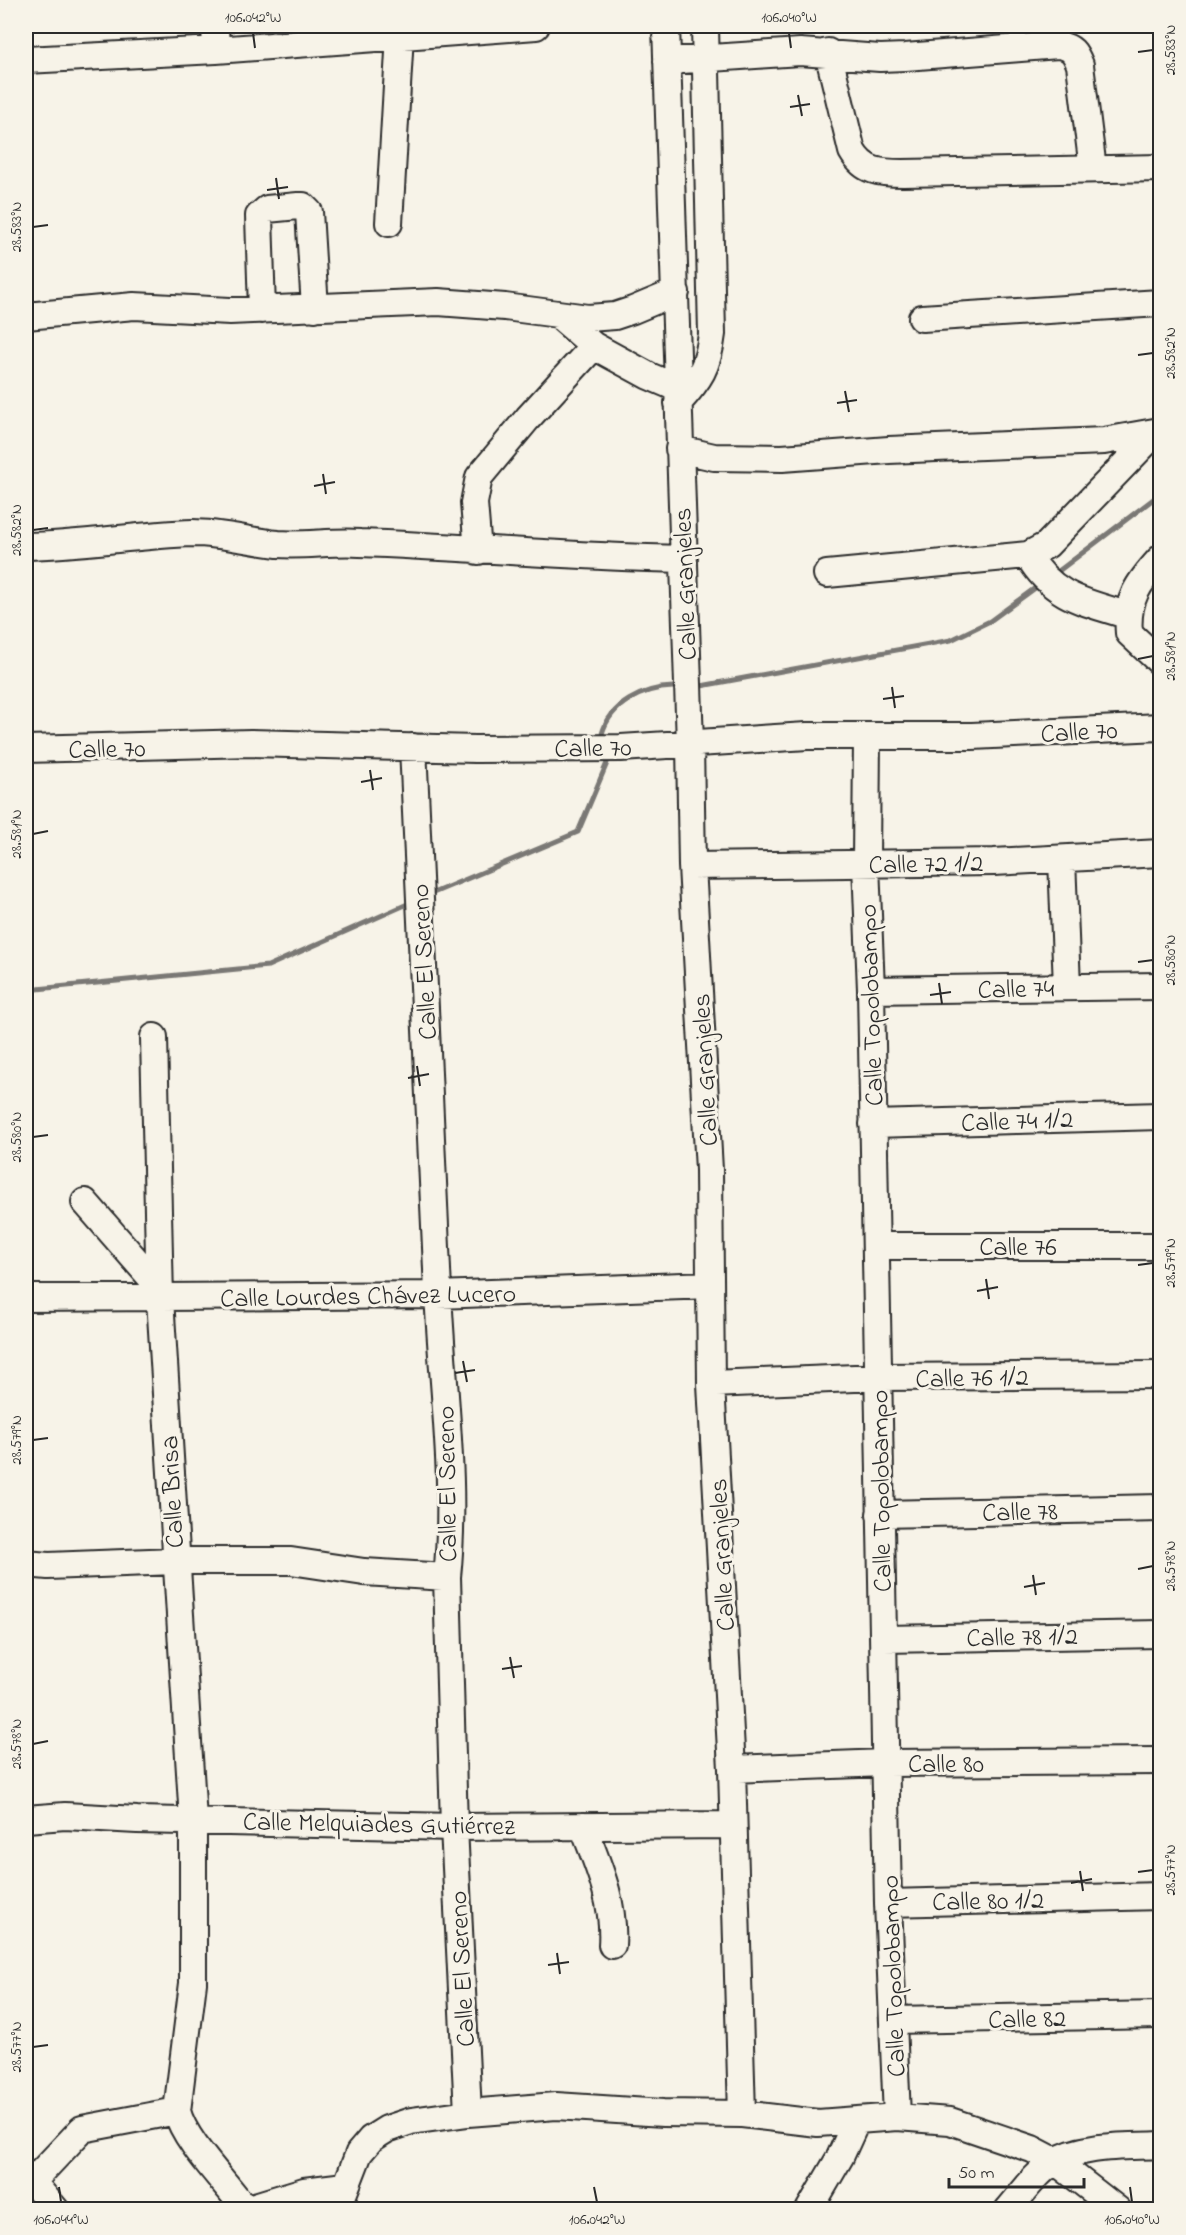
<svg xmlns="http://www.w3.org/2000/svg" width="1186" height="2235" font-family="'Indie Flower',sans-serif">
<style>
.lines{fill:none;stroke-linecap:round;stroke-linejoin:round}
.stream{stroke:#7a7874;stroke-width:5}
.minor-casing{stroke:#2b2b2b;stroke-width:30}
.minor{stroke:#f7f3e8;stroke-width:26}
.ticks{fill:none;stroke:#2b2b2b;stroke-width:2}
.labels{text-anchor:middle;stroke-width:6;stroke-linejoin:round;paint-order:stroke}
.street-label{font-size:26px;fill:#2b2b2b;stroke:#f7f3e8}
.neatline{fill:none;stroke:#2b2b2b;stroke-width:2}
.ticks-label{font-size:15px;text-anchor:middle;fill:#2b2b2b}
</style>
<rect width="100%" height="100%" fill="#f7f3e8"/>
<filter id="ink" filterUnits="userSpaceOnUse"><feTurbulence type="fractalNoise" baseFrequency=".0167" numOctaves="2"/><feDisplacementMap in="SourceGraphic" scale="12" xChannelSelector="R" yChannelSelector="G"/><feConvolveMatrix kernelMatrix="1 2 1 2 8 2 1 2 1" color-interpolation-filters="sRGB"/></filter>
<g filter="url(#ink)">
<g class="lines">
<!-- stream -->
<path class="stream" d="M1052,576L1160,494
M701,686L951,640L990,621L1042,583
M602,734C610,704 643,688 673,687
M426,896L578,832L607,763
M26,996L37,989L268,966L412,902"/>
<defs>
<path id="minor" d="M215,26L216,50
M666,26L690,744L692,866L709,1170L711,1384L732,1769L742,2114
M828,52L852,151C864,172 880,173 903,173L1160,168
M26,60L216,50L536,26
M667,61L800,52L880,58L905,57L1058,45C1072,47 1075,52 1080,65L1093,169
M389,223L400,35
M262,310L259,216L267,209L298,206H303L309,212L315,308
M26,316L134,306L230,311L438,302L505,307L588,318L615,316L633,310L676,292
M922,318L1160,303
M594,346L649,376L677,388
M678,403C700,379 708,367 712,334L705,26
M679,449L714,457L782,458L889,450L1104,441L1160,431
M26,546C82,545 137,535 193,533C222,533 249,541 278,544C305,546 333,541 360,543C468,547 574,557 682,559
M478,551L474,503L479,477L528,418L594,346L558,315
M1028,555C1052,597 1084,602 1127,615
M1160,559C1138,583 1126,600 1129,633L1160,662
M827,574L1028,555L1047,545L1155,433
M867,736L866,864L871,990L888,1903L897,2117
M413,747C421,928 430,1110 438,1291C442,1386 457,1482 447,1577L454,1827L468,2113
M26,749L251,743L475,749L621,748L807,736H972L1160,727
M1062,859L1067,987
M692,866L994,862L1160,853
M871,990L1160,986
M154,1037L160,1299L193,1820V1983L177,2111C184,2141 226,2182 245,2209L304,2191L345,2186
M873,1124L1160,1116
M85,1202L160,1288
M876,1246H1160
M26,1298L438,1295L710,1285
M711,1384L878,1377L1160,1375
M880,1514L1160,1508
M26,1564L48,1566L175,1561H291L364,1572L447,1577
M884,1639L1160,1634
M732,1769L885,1763L1160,1761
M26,1819L65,1816L137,1820L454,1827L733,1825
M583,1826C598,1865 615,1902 612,1945
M888,1903L1160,1896
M893,2020L1160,2015
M26,2174L56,2210
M33,2181L82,2129L177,2111
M337,2210L359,2153L371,2139L387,2129L411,2121L468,2113L556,2106L663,2113L742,2114L818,2123L897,2117L950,2121L1032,2149L1055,2161L1118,2210
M809,2210L840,2157L856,2122
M1008,2210C1022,2194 1036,2173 1054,2162C1082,2144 1128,2147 1160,2145"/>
</defs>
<!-- minor casing -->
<use href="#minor" class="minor-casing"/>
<!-- minor -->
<use href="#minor" class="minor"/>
</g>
</g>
<!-- ticks -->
<path class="ticks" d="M253,33L255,48M789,33L791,48M1138,52L1153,50M798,95L802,116M790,107L810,104M276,178L279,199M267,190L288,187M33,227L48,225M1138,355L1153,353M845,391L849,412M837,403L857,400M323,474L326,494M314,486L335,482M33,530L48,528M1138,659L1153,656M892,687L895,708M883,699L904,696M370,770L373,790M361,782L382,778M33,834L48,831M1138,962L1153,960M939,983L942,1004M930,995L951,992M417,1066L420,1086M408,1078L429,1074M33,1137L48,1135M1138,1265L1153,1263M986,1279L989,1299M977,1291L998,1287M463,1361L467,1382M455,1373L475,1370M33,1440L48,1438M1138,1569L1153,1566M1033,1575L1036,1595M1024,1587L1045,1583M510,1657L514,1678M502,1669L522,1666M33,1744L48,1741M1080,1871L1083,1891M1138,1872L1153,1870M1071,1883L1092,1879M557,1953L560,1974M548,1965L569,1962M33,2047L48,2045M59,2187L61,2202M594,2187L597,2202M1130,2187L1132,2202"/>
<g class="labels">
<!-- street labels -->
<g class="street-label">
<text transform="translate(684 584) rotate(-92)" y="9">Calle Granjeles</text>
<text transform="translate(1079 731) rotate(-3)" y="9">Calle 70</text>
<text transform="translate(593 747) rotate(-1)" y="9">Calle 70</text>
<text transform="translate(107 748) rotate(-1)" y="9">Calle 70</text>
<text transform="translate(926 863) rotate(-1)" y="9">Calle 72 1/2</text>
<text transform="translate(423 962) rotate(-93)" y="9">Calle El Sereno</text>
<text transform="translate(1016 988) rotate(-1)" y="9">Calle 74</text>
<text transform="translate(870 1005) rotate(-92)" y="9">Calle Topolobampo</text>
<text transform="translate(704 1070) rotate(-93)" y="9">Calle Granjeles</text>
<text transform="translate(1017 1120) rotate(-2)" y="9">Calle 74 1/2</text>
<text x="1018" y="1255">Calle 76</text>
<text transform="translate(368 1295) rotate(-1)" y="9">Calle Lourdes Chávez Lucero</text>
<text transform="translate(972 1377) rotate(-1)" y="9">Calle 76 1/2</text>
<text transform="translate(446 1484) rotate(-91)" y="9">Calle El Sereno</text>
<text transform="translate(880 1491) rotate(-91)" y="9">Calle Topolobampo</text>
<text transform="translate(171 1492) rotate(-93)" y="9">Calle Brisa</text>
<text transform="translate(1020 1511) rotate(-1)" y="9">Calle 78</text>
<text transform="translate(721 1555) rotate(-93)" y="9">Calle Granjeles</text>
<text transform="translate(1022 1636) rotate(-1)" y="9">Calle 78 1/2</text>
<text x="946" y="1772">Calle 80</text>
<text transform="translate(379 1823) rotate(1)" y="9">Calle Melquiades Gutiérrez</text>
<text transform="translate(988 1900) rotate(-1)" y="9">Calle 80 1/2</text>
<text transform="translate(461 1969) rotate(-93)" y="9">Calle El Sereno</text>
<text transform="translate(892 1976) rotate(-92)" y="9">Calle Topolobampo</text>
<text transform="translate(1027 2018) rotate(-1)" y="9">Calle 82</text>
</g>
</g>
<!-- margin -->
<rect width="1186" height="2235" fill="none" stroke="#f7f3e8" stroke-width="66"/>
<!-- scale -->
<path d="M949 2178v9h135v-9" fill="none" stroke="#2b2b2b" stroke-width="3"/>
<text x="958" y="2178" font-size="18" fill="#2b2b2b" stroke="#f7f3e8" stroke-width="4.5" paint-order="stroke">50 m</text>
<rect x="33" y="33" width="1120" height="2169" class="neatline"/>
<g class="ticks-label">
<text x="253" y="22">106.042°W</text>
<text x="789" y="22">106.040°W</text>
<text transform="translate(1170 50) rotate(-90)" y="5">28.583°N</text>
<text transform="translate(16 227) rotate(-90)" y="5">28.583°N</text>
<text transform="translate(1170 353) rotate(-90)" y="5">28.582°N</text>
<text transform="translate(16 530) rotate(-90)" y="5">28.582°N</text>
<text transform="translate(1170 656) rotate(-90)" y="5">28.581°N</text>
<text transform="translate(16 834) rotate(-90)" y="5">28.581°N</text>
<text transform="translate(1170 960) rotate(-90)" y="5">28.580°N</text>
<text transform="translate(16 1137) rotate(-90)" y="5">28.580°N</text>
<text transform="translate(1170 1263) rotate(-90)" y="5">28.579°N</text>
<text transform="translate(16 1440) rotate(-90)" y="5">28.579°N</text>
<text transform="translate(1170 1566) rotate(-90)" y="5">28.578°N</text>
<text transform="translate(16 1744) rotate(-90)" y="5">28.578°N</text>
<text transform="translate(1170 1870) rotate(-90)" y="5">28.577°N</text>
<text transform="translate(16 2047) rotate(-90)" y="5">28.577°N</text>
<text x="61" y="2224">106.044°W</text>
<text x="597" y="2224">106.042°W</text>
<text x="1132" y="2224">106.040°W</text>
</g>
</svg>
